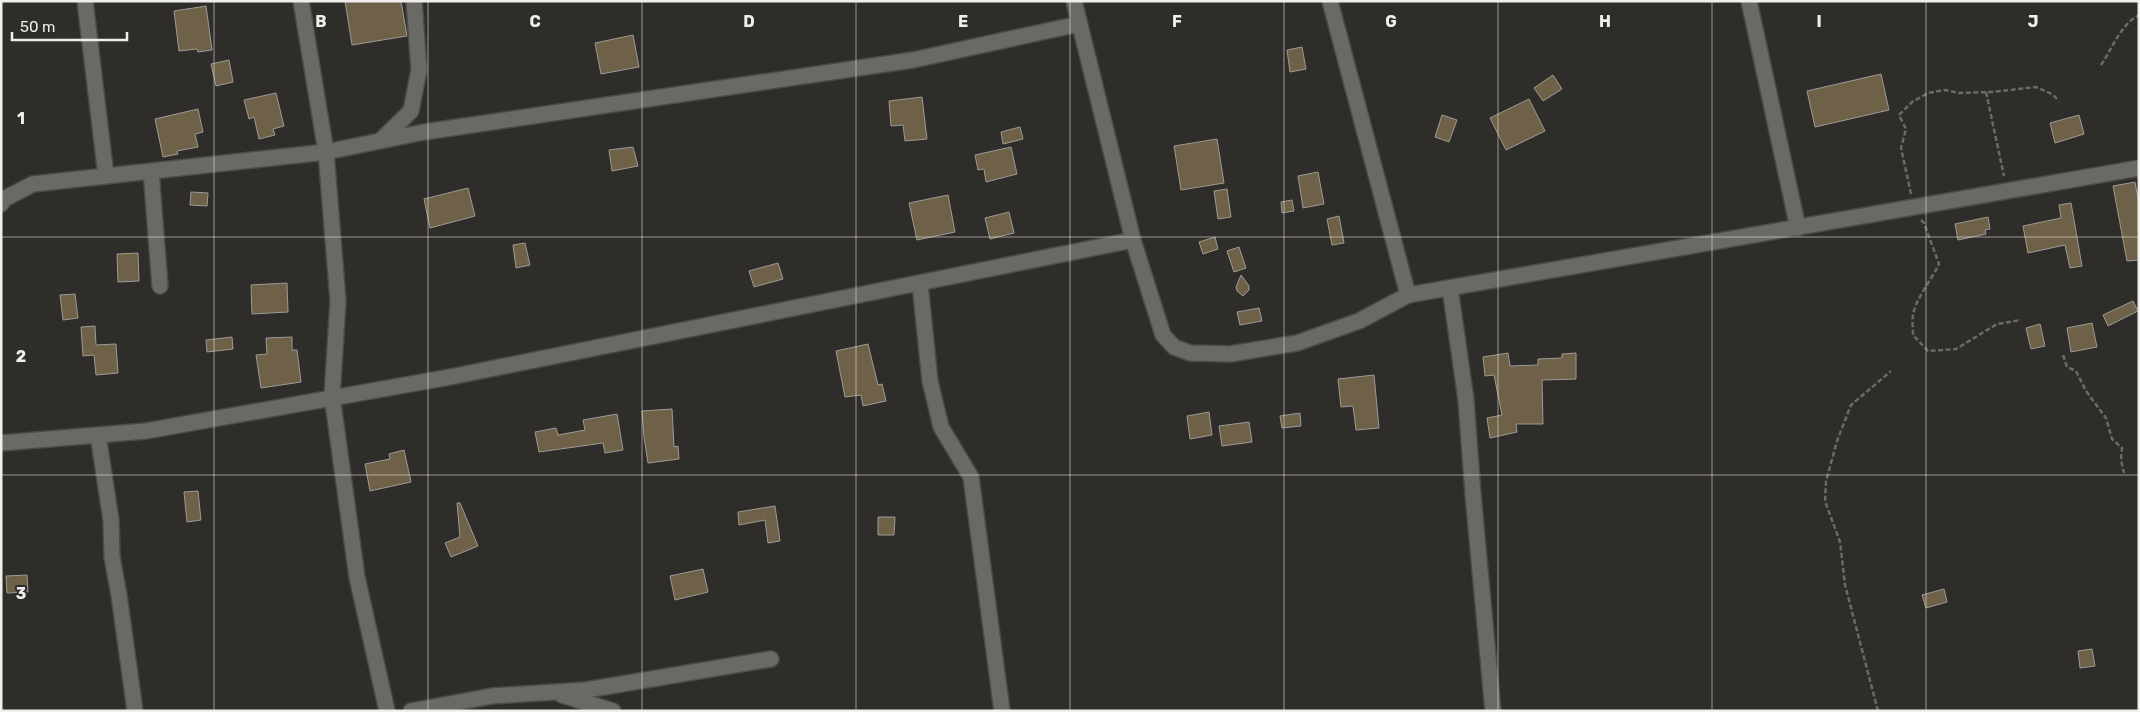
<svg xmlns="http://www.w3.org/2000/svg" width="2140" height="712" font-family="Rubik,sans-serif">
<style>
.building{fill:#6e6147;stroke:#9d9b97}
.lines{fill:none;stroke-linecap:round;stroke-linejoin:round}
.street-casing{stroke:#4b4a47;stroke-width:18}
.path{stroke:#6c6a67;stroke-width:2.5;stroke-dasharray:5 2.5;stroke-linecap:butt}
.street{stroke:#6b6966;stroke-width:15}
.grid{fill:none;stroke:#f0efed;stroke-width:1;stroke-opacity:0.55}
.grid-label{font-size:16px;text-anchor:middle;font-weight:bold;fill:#f0efed;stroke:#2f2d2a;stroke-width:4;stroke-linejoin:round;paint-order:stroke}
</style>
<rect width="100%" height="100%" fill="#2f2d2a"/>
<!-- building -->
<path class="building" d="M345,1H401L407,36L352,45Z
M206,6L212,50L198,52L197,49L179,51L174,11Z
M633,35L639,67L601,74L595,43Z
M1302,47L1306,69L1290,72L1287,50Z
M229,60L233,82L216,86L211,64Z
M1881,74L1889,110L1815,127L1807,91Z
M1553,75L1562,89L1543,101L1534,88Z
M276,93L284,126L273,129L275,135L259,139L254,117L249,119L244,100Z
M922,97L927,139L905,141L903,125L891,126L889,101Z
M1529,99L1545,131L1506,150L1490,118Z
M198,109L203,132L195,134L198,147L177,151L178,154L163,157L155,119Z
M1442,115L1457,120L1449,142L1435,137Z
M2079,115L2084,134L2055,143L2050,123Z
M1020,127L1023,139L1003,144L1001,132Z
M1217,139L1224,183L1181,190L1174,146Z
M633,147L638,166L612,171L609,150Z
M1011,147L1017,174L986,182L984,169L978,170L975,155Z
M1318,172L1324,204L1303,208L1298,176Z
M2135,182L2139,204V260L2127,261L2113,186Z
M468,188L475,216L430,228L424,199Z
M1227,189L1231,217L1218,219L1214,191Z
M191,192L208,193L207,206L190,205Z
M948,195L955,232L917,240L909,203Z
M1292,200L1294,211L1282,213L1281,202Z
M2071,203L2082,266L2070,268L2065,245L2028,253L2023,226L2061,218L2059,205Z
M1009,212L1014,233L990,239L985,218Z
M1339,216L1344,243L1332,245L1327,219Z
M1988,217L1990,229L1985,230L1986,234L1958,240L1955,224Z
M1215,237L1218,249L1203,254L1199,242Z
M525,243L530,265L516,268L513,245Z
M1239,247L1246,268L1234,272L1227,251Z
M138,253L139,281L118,282L117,254Z
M778,263L783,279L754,287L749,271Z
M1241,275L1249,286V290L1243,296L1237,291L1236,287Z
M287,283L288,312L252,314L251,285Z
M75,294L78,318L63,320L60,295Z
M2133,301L2138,311L2108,326L2103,315Z
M1259,308L1262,321L1240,325L1237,312Z
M2092,323L2097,347L2071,352L2067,328Z
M2040,324L2045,346L2031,349L2026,328Z
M95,326L96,345L116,344L118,373L96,375L94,355L83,356L81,327Z
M232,337L233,349L207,352L206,340Z
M292,337V350H297L301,382L261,388L256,355L267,354L266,338Z
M868,344L878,385L882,384L886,401L863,406L861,395L845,397L836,351Z
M1508,353L1510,366L1538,365V359L1562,358V354L1576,353V379L1542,380L1543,424H1516L1517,432L1490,438L1487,418L1502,415L1494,375L1485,376L1483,357Z
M1374,375L1379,428L1356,430L1353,406L1341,407L1338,379Z
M672,409L674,447L678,446L679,459L648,463L644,437L642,411Z
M1209,412L1212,435L1190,439L1187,416Z
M1300,413L1301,426L1282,428L1280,416Z
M617,414L623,450L605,453L603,443L539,452L535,432L556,428L558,435L585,430L583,420Z
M1249,422L1252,442L1222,446L1219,426Z
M404,450L411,482L370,491L365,464L390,459L389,454Z
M198,491L201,520L187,522L184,492Z
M457,503H460L478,546L451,557L445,543L460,537Z
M775,506L780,541L768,543L765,520L739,525L738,512Z
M878,517H895L894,535H878Z
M703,569L708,592L675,600L670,576Z
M27,575L28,592L7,593L6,576Z
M1944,589L1947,602L1926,608L1922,595Z
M2092,649L2095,666L2080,668L2078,651Z"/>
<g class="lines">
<defs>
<path id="street" d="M85,1L106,176
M301,1L326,152L338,301L332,396L357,577L387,711
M1074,1L1133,240
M1330,1L1408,295
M1749,1L1798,228
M380,141L411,111L419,70L414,1
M151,171L160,286
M1,204L4,199L33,184L326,152L424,132L913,60L1079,24
M920,284L930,381L941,427L971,477L1002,711
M1450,288L1466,400L1473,494L1493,711
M98,435L111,520L112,557L119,595L135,711
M1,443L146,431L450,377L1133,240L1163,335L1174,347L1190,353L1230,354L1297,343L1359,321L1408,295L2139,168
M562,695L613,711
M411,711L492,696L586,690L771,659"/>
</defs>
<!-- street casing -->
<use href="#street" class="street-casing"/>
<!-- path -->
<path class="path" d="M2101,65C2113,48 2119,26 2139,15
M1986,92L2004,176
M1911,194L1901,148L1906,129L1899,115L1912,102L1928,93L1945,90L1959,93L1992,92L2036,87L2052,94L2059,101
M1921,220L1924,223L1939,264C1932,279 1915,300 1913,315C1912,321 1913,329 1913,335L1928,351L1956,349L1997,324L2021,320
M2063,355L2067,367L2076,371L2086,391L2106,418L2112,439L2122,448L2121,460L2124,473
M1878,711L1845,585L1840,542L1825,501L1826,481L1837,441L1851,405L1891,371"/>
<!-- street -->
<use href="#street" class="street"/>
</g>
<!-- grid -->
<path class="grid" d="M214,1V711M428,1V711M642,1V711M856,1V711M1070,1V711M1284,1V711M1498,1V711M1712,1V711M1926,1V711M1,237H2139M1,475H2139"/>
<g class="grid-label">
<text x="321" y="27">B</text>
<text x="535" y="27">C</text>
<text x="749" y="27">D</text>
<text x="963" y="27">E</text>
<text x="1177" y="27">F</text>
<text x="1391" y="27">G</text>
<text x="1605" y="27">H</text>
<text x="1819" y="27">I</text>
<text x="2033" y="27">J</text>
<text x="21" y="124">1</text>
<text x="21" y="362">2</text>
<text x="21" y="599">3</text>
</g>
<!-- border -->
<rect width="2140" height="712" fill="none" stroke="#f0efed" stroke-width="5"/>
<!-- scale -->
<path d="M12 32v8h115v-8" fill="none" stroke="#f0efed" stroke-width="2.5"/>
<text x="20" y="32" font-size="15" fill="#f0efed" stroke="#2f2d2a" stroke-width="4" paint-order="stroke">50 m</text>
</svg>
